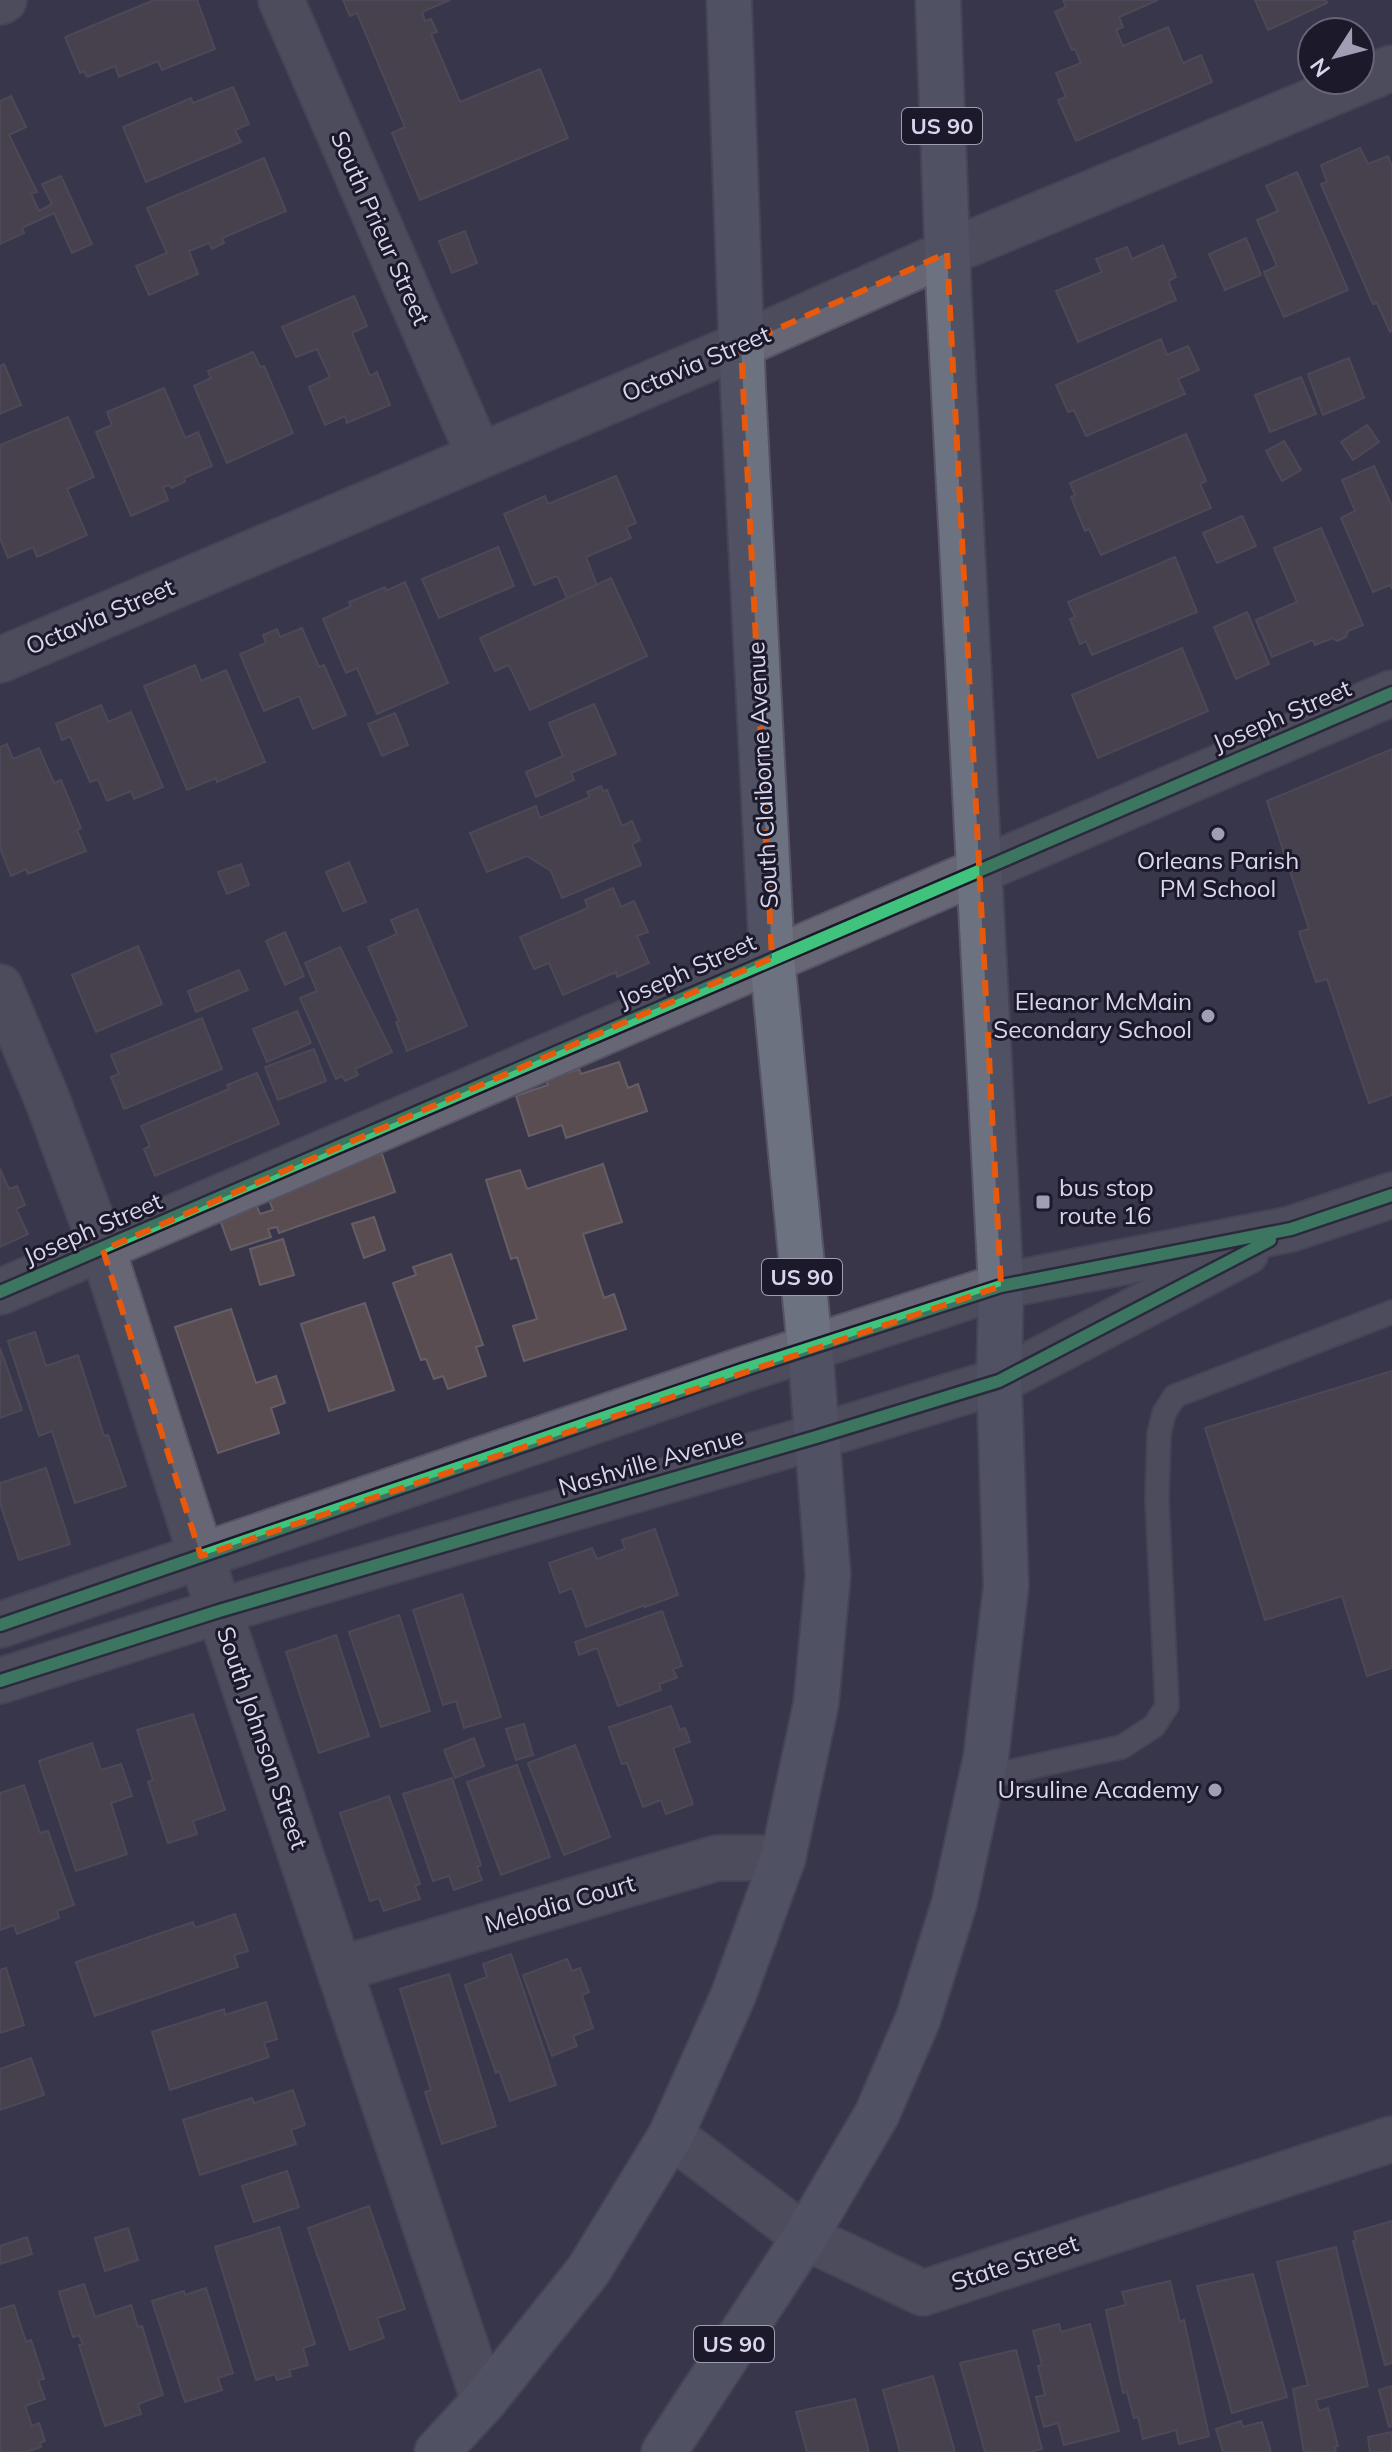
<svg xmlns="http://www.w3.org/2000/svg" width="1392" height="2452" font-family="Mulish,sans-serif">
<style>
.building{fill:#594d51;stroke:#665e66;stroke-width:2}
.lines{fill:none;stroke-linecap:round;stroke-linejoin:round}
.service-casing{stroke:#565365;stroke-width:26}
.minor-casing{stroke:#565365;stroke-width:48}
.primary-casing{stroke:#565365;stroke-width:48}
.service{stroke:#676674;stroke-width:22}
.minor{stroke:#676674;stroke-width:44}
.primary{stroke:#6d7280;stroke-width:44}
.cycleway-casing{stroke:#1b192a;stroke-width:17}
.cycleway{stroke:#40c37c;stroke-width:12}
.marked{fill:none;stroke:#e8590c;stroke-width:6;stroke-dasharray:16 10;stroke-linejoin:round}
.poi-dot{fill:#a09eb4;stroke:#1b192a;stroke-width:3}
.labels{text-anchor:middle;stroke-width:6;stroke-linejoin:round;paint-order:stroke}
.shield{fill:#1b192a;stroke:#9f9db2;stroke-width:2}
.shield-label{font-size:22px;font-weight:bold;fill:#d7d6ed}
.street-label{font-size:24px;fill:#d7d6ed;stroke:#1b192a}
.poi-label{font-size:24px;fill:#d7d6ed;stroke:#1b192a;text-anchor:end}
</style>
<rect width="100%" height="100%" fill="#39364a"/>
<!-- building -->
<path class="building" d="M154,0H197L215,49L162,70L158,61L119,77L115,66L87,77L84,71L80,73L65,37Z
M343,0H450L422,12L425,21L431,19L437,32L431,34L460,102L540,69L568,138L420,200L392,133L405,127L357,13L350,16Z
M1063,0H1158L1119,17L1123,27L1116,30L1123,46L1168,27L1183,63L1201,55L1212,82L1076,141L1058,100L1066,97L1056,73L1081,63L1075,49L1072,50L1055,12L1066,7Z
M1255,0H1326L1327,3L1268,30Z
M233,87L249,124L235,130L241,142L146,182L123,127L191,98L193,103Z
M11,96L26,127L9,135L37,192L31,194L39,211L52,204L42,184L61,176L92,244L72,253L54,213L22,228L24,233L0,244V101Z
M1360,148L1368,164L1388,156L1392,166V331L1390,332L1377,303L1373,304L1321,184L1327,182L1321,165Z
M264,158L286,211L222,238L224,243L212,249L209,243L189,251L198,274L149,295L136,266L167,253L147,208Z
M1297,172L1348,290L1284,317L1264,272L1277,266L1257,220L1278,211L1266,186Z
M465,231L477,263L452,273L439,241Z
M1246,238L1261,275L1225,290L1209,254Z
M1163,245L1176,277L1168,281L1176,300L1078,342L1056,291L1102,272L1096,259L1127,247L1132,259Z
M354,296L367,326L352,333L370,376L377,372L390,405L347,423L345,416L325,425L309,387L330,377L317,349L296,357L282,327Z
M1161,339L1167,355L1188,346L1199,370L1178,379L1185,394L1086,436L1074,410L1068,412L1056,385Z
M253,352L260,367L264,366L293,433L227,463L194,386L211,378L208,371Z
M1349,358L1364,398L1323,415L1308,374Z
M4,364L21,405L0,414V366Z
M1301,377L1316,414L1270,432L1255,395Z
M164,388L185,438L198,432L212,466L184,478L185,482L171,488L169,485L163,487L168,500L131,516L96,432L112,425L107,412Z
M68,417L94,477L67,489L87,535L37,557L33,547L8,558L0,538V445Z
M1367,425L1379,442L1353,460L1341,442Z
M1186,434L1206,481L1200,484L1211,508L1101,555L1089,529L1085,531L1071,497L1075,495L1070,483Z
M1284,441L1301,470L1282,481L1266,451Z
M1374,466L1392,506V589L1390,585L1373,592L1341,518L1355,511L1342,480Z
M616,476L636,523L626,527L631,538L586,557L597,585L567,598L557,576L534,585L504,514L545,496L548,504Z
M1242,516L1256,546L1217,563L1203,533Z
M1321,528L1363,625L1348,631L1346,637L1337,641L1333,638L1315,645L1313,640L1272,657L1256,620L1297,602L1274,548Z
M498,547L514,586L439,618L422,579Z
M1175,557L1197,612L1092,655L1086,641L1080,644L1070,619L1075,617L1068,602Z
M611,578L647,656L530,710L509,665L495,671L480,638Z
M405,582L448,683L377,714L357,668L346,673L323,619L351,606L349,602L385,587L386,591Z
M1247,612L1269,664L1236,679L1214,627Z
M302,628L319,667L324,665L346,715L313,729L299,696L264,711L240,654L266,643L263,635L277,629L280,637Z
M1182,648L1208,711L1098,758L1072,695Z
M195,665L201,681L226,670L265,762L217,782L216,778L187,790L144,686Z
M594,704L616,754L571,773L574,780L536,797L526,772L563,756L549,723Z
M101,705L108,722L131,712L163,787L134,799L131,791L107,801L98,779L90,782L70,736L62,740L56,724Z
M395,713L408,745L382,756L368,724Z
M7,744L13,759L39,748L54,783L61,780L81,828L77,830L86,851L28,874L26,869L11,876L0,848V747Z
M1392,749V1095L1369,1103L1327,979L1316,982L1299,932L1309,929L1267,801Z
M601,786L603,791L607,790L622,826L632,821L640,840L632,844L641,865L562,898L551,871L527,856L487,872L470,833L536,806L540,818L590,797L587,792Z
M349,862L366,902L343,911L326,872Z
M241,864L249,885L227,894L218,872Z
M613,888L621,907L634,901L648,932L637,936L649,963L617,977L616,972L563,995L549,963L534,969L520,937L588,908L585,900Z
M417,909L467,1026L407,1051L396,1022L399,1021L368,947L397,934L391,920Z
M285,932L304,976L285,985L266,941Z
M138,946L162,1004L96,1032L72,975Z
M340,947L392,1052L355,1069L358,1075L345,1081L342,1076L336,1079L300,998L317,991L305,963Z
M239,970L248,990L196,1012L188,991Z
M297,1011L311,1043L267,1062L253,1029Z
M202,1018L222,1069L124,1109L111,1077L119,1074L111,1055Z
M314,1049L326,1081L278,1100L265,1067Z
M619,1062L628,1088L638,1084L647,1111L566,1138L562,1125L529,1136L516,1096L548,1085L546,1080L579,1069L581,1074Z
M257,1073L279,1124L155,1176L144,1149L150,1146L141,1126L229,1089L227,1085Z
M378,1142L395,1192L279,1233L277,1227L268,1229L271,1237L231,1250L219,1217L256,1204L260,1214L273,1210L268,1197Z
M603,1164L622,1222L583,1234L604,1298L614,1294L626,1329L524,1361L513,1326L537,1319L517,1257L511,1259L486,1180L520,1170L527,1189Z
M0,1169L9,1189L17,1186L25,1205L16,1209L28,1234L0,1247Z
M374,1217L385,1250L364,1258L352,1224Z
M283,1239L294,1275L260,1285L250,1249Z
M451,1254L483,1345L476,1347L486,1376L448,1389L443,1376L434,1379L426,1359L421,1360L393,1283L416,1275L413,1267Z
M365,1303L394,1390L329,1411L301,1324Z
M231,1309L256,1383L276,1376L285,1403L271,1408L279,1433L218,1453L175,1327Z
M35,1332L46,1366L78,1355L104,1436L108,1435L126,1486L75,1503L52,1431L39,1436L8,1341Z
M0,1348L22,1410L0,1418Z
M1392,1371V1668L1367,1676L1342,1596L1265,1620L1205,1428Z
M46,1468L70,1544L19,1560L0,1503V1483Z
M655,1529L678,1595L645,1607V1605L586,1627L572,1588L560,1593L549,1563L592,1548L597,1559L625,1549L622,1540Z
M462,1594L501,1717L464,1728L456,1701L443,1705L413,1610Z
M662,1611L682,1666L673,1669L677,1678L659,1684L661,1690L618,1706L597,1648L579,1655L575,1642Z
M399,1615L430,1711L381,1727L349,1632Z
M336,1635L369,1736L319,1753L286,1652Z
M671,1706L680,1730L685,1728L690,1742L673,1748L693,1804L666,1814L661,1800L643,1807L627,1763L622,1764L609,1727Z
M193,1714L225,1810L193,1821L197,1834L168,1843L148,1782L153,1780L137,1730Z
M524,1724L533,1755L516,1760L506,1729Z
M474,1738L484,1766L455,1778L444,1750Z
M92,1743L101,1770L121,1764L132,1796L111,1803L127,1854L76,1871L39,1761Z
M575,1745L610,1837L564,1855L528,1763Z
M517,1765L550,1857L501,1875L467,1782Z
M452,1778L481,1865L477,1867L482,1880L454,1890L449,1876L433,1881L403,1794Z
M24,1785L40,1833L48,1831L74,1905L57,1911L59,1918L17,1934L14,1925L0,1930V1793Z
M389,1796L420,1884L415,1886L420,1899L384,1911L379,1898L370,1901L340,1813Z
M235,1914L248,1951L234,1955L238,1967L95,2016L76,1962L193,1922L195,1928Z
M511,1954L556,2085L510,2101L499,2071L496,2073L465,1985L487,1977L483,1964Z
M567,1959L572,1971L580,1968L589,1992L582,1995L593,2028L573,2036L577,2046L552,2056L523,1975Z
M6,1968L24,2025L0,2033V1970Z
M449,1974L496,2126L442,2144L425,2092L431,2090L400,1989Z
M266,2002L277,2039L264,2043L269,2057L170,2090L152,2032L224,2009L225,2015Z
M31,2058L44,2095L0,2110V2069Z
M293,2090L305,2125L291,2130L296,2144L200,2175L183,2120L252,2098L254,2103Z
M287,2171L299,2207L254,2222L242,2186Z
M369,2206L405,2309L377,2318L384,2338L350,2350L308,2228Z
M1392,2221V2363L1385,2365L1353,2241L1356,2240L1354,2232Z
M279,2227L315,2344L303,2348L308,2365L289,2370L291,2376L277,2380L275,2374L256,2380L215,2247Z
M128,2228L138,2260L105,2271L95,2238Z
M27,2237L32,2254L0,2264V2246Z
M1336,2247L1368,2386L1316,2400L1319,2411L1328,2408L1338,2446L1335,2447L1336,2452H1304L1293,2389L1308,2385L1277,2262Z
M1253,2274L1287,2397L1232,2413L1197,2286Z
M1170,2281L1180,2322L1184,2320L1209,2436L1179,2444L1176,2430L1143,2439L1138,2417L1134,2418L1127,2392L1123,2393L1106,2310L1126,2305L1122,2292Z
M84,2284L95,2317L131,2305L138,2327L142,2326L163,2395L138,2404L141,2414L105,2426L79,2345L83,2344L79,2335L73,2337L59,2292Z
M206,2288L233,2373L218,2378L222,2390L185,2402L152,2301L184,2291L185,2295Z
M14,2305L26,2342L31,2340L44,2379L38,2380L45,2399L25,2406L32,2426L39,2423L45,2441L40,2443L41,2447L26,2452H0V2309Z
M1059,2324L1061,2332L1090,2324L1119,2431L1064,2445L1058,2423L1044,2427L1036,2397L1045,2395L1038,2366L1042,2365L1033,2331Z
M1016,2350L1042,2449L1030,2452H985L960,2363Z
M933,2376L955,2452H900L883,2390Z
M1392,2386V2426L1389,2427L1379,2390Z
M855,2399L869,2452H807L796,2412Z
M1241,2421L1243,2427L1262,2422L1271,2452H1223L1216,2429Z
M1392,2432V2452H1370L1368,2437Z"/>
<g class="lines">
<defs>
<path id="service" d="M981,1778L1122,1747L1154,1726L1167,1706L1157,1499L1159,1434L1164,1413L1175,1396L1392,1312"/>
<path id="minor" d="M281,0L479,455
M0,2L4,0
M0,660L741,345L947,253L1392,68
M0,987L47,1099L103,1250L219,1611L484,2401
M0,1292L1392,693
M0,1625L742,1370L1001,1286L1291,1229L1392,1195
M0,1681L219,1611L816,1437L999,1381L1246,1252
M340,1969L717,1858H783
M671,2135L805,2237L923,2293L1392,2139"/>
<path id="primary" d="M437,2452L484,2401L588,2271L671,2135L733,1996L783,1858L816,1704L828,1575L810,1348L772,958L743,387L729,0
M664,2452L805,2237L877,2114L918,2019L954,1904L986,1757L1006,1586L999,1381L1001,1286L949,297L938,0"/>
</defs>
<!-- service casing -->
<use href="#service" class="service-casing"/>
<!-- minor casing -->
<use href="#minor" class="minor-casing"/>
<!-- primary casing -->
<use href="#primary" class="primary-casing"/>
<!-- service -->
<use href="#service" class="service"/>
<!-- minor -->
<use href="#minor" class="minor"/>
<!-- primary -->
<use href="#primary" class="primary"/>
<defs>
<path id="cycleway" d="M0,1292L1392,693
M0,1625L742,1370L1001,1286L1291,1229L1392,1195
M0,1681L219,1611L816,1437L999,1381L1270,1240"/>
</defs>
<!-- cycleway casing -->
<use href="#cycleway" class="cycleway-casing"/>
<!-- cycleway -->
<use href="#cycleway" class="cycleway"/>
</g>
<!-- marked area -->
<path d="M0 0H1392V2452H0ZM947,253L1001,1286L201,1556L103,1250L772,958L741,345Z" fill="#39364a" fill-opacity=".55" fill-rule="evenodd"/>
<path class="marked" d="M947,253L1001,1286L201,1556L103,1250L772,958L741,345Z"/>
<!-- markers -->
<g class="poi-dot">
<circle cx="1218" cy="834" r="8"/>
<circle cx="1208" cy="1016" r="8"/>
<rect x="1035" y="1194" width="16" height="16" rx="4"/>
<circle cx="1215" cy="1790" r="8"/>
</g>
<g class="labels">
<!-- shield labels -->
<g class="shield">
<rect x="902" y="108" width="80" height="36" rx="6"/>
<rect x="762" y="1259" width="80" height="36" rx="6"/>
<rect x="694" y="2326" width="80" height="36" rx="6"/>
</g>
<g class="shield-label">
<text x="942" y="134">US 90</text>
<text x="802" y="1285">US 90</text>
<text x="734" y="2352">US 90</text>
</g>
<!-- street labels -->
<g class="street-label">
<text transform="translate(380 228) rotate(66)" y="8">South Prieur Street</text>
<text transform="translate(696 364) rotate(-23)" y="8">Octavia Street</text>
<text transform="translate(100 617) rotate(-23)" y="8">Octavia Street</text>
<text transform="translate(1282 716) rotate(-23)" y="8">Joseph Street</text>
<text transform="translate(763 775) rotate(-93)" y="8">South Claiborne Avenue</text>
<text transform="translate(687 971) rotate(-24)" y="8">Joseph Street</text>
<text transform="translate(93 1229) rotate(-23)" y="8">Joseph Street</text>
<text transform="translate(651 1462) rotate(-16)" y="8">Nashville Avenue</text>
<text transform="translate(262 1738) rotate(71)" y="8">South Johnson Street</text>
<text transform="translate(560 1904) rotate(-16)" y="8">Melodia Court</text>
<text transform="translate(1015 2263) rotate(-18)" y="8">State Street</text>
</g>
<!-- poi labels -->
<g class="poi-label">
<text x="1218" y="869" text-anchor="middle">Orleans Parish<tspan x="1218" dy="28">PM School</tspan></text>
<text x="1192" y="1010">Eleanor McMain<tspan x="1192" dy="28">Secondary School</tspan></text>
<text x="1059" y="1196" text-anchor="start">bus stop<tspan x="1059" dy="28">route 16</tspan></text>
<text x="1199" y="1798">Ursuline Academy</text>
</g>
</g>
<!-- north arrow -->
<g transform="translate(1336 56) rotate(234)"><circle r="38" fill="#1b192a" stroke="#666578" stroke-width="2"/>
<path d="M0-6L14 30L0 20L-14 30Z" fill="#a09eb4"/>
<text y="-12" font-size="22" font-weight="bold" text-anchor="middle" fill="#d7d6ed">N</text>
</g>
</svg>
